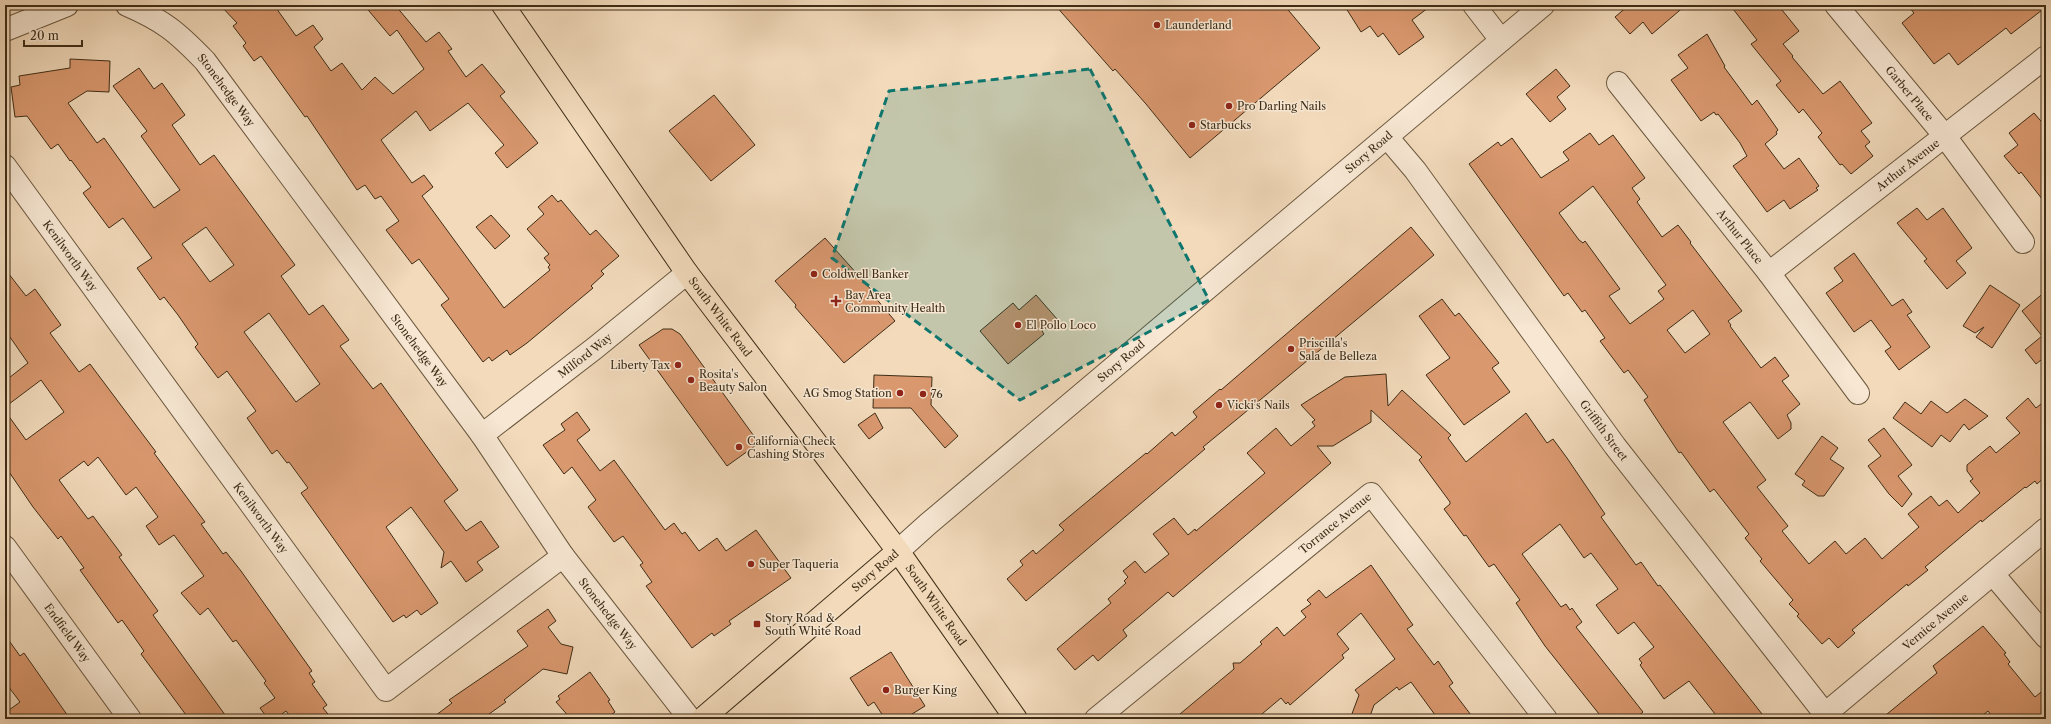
<svg xmlns="http://www.w3.org/2000/svg" width="2051" height="724" font-family="'Libre Caslon Text',serif">
<style>
.building{fill:#da986f;stroke:#3e2d16;fill-rule:evenodd}
.lines{fill:none;stroke-linecap:round;stroke-linejoin:round}
.minor-casing{stroke:#6b583f;stroke-width:24}
.major-casing{stroke:#3e2d16;stroke-width:24}
.minor{stroke:#f7e7d3;stroke-width:22}
.major{stroke:#f2dabb;stroke-width:22}
.marked{fill:#0f766e;fill-opacity:0.2;stroke:#0f766e;stroke-width:3;stroke-dasharray:8 5;stroke-linejoin:round}
.poi-dot{fill:#8f2418;stroke:#f7e7d3;stroke-width:1.5}
.labels{text-anchor:middle;stroke-width:3;stroke-linejoin:round;paint-order:stroke}
.poi-label{font-size:11px;fill:#3e2d16;stroke:#f7e7d3;text-anchor:start}
.street-label{font-size:11px;fill:#3e2d16;stroke:#f7e7d3}
</style>
<rect width="100%" height="100%" fill="#f2dabb"/>
<filter id="stains"><feTurbulence type="fractalNoise" baseFrequency=".005" numOctaves="4"/><feColorMatrix values="0 0 0 0 .2 0 0 0 0 .09 0 0 0 0 .02 0 0 0 .5 -.17"/></filter>
<radialGradient id="worn" r=".72"><stop offset=".6" stop-color="#630" stop-opacity="0"/><stop offset="1" stop-color="#630" stop-opacity=".3"/></radialGradient>
<!-- building -->
<path class="building" d="M220,5H274L296,36L313,25L323,39L314,47L331,71L342,63L362,90L375,77L393,94L424,69L397,30L390,36L364,5H395L426,42L439,32L452,49L448,51L466,77L482,64L505,92L500,96L538,143L507,168L495,153L504,145L468,103L430,131L416,111L381,140L412,183L424,175L433,187L422,196L504,308L550,270L548,267L550,265L544,258L549,254L527,229L544,214L538,207L552,195L558,202L561,200L590,235L596,230L619,256L601,271L604,274L591,286L593,288L527,343L510,355L507,350L492,361L489,357L483,362L441,305L449,299L419,259L412,264L386,230L399,221L381,196L375,199L365,185L357,190L307,116L305,117L261,56L254,61L243,46L246,43L233,26L237,23Z
M1055,5H1284L1320,48L1190,158L1146,104L1115,69L1113,71Z
M1344,5H1432L1412,20L1424,37L1399,55L1383,33L1378,37L1370,26L1361,32Z
M1629,5H1686L1652,34L1643,22L1630,34L1615,17Z
M1730,5H1778L1799,31L1783,44L1793,56L1792,57L1823,94L1840,81L1872,123L1861,131L1870,142L1865,146L1873,156L1851,174L1842,164L1840,165L1818,137L1822,133L1803,109L1799,113L1776,85L1781,81L1751,44L1757,40Z
M1907,5H2046V7L2011,34L2006,28L1958,65L1949,53L1934,64L1902,23L1914,13Z
M1707,34L1725,66L1724,67L1752,105L1757,100L1778,130L1776,132L1777,134L1765,144L1784,169L1799,158L1819,186L1816,188L1818,190L1790,209L1784,200L1767,212L1733,166L1747,156L1740,143L1718,114L1716,115L1714,112L1701,121L1671,80L1688,68L1678,55Z
M70,59L110,61L109,92L87,91L68,103L97,143L104,138L154,208L180,190L141,136L147,131L113,86L139,68L154,89L162,83L185,115L172,125L200,165L214,155L295,265L281,276L309,315L323,305L349,340L340,346L373,389L381,383L458,490L444,501L466,531L481,521L499,547L477,562L483,570L466,582L451,561L441,568L444,552L411,507L386,527L438,603L421,615L417,610L406,618L404,615L393,622L301,493L308,488L289,462L287,463L277,450L272,454L247,418L256,411L227,371L218,378L195,347L198,344L178,315L164,297L160,300L137,268L152,258L123,218L109,228L83,193L91,187L71,160L70,161L58,144L51,149L27,116L15,117L11,87L20,85L19,76L70,68ZM206,227L234,265L210,282L182,244ZM269,313L320,384L296,402L244,332Z
M1556,69L1570,86L1557,97L1566,109L1550,122L1526,94Z
M714,95L755,145L711,181L669,131Z
M2034,113L2046,127V204L2021,172L2019,174L2004,156L2018,145L2009,133Z
M1590,133L1599,145L1613,135L1631,159L1645,178L1632,188L1640,199L1637,202L1662,237L1678,225L1691,242L1690,243L1742,311L1728,321L1731,325L1730,326L1761,368L1775,357L1789,376L1782,381L1800,404L1787,415L1791,423V429L1778,439L1750,402L1723,422L1766,480L1757,487L1788,526L1782,531L1809,564L1835,541L1846,554L1865,538L1882,559L1919,527L1908,514L1931,496L1939,506L1947,500L1958,513L1980,493L1970,481L1973,479L1967,471V465L1990,446L1996,453L2020,433L2006,418L2028,398L2036,408L2046,400V476L2037,484L2035,481L2026,488L2025,487L1989,516L1982,522L1981,520L1925,567L1928,570L1908,586L1907,584L1852,630L1855,633L1838,648L1829,638L1822,644L1797,616L1799,614L1789,604L1793,600L1760,561L1762,559L1745,538L1749,534L1714,489L1710,492L1681,452L1679,453L1644,400L1648,397L1628,370L1624,373L1600,341L1605,338L1585,310L1582,312L1568,293L1564,296L1469,164L1498,142L1501,146L1512,138L1541,178L1569,160L1563,152ZM1593,186L1666,285L1658,291L1664,299L1630,324L1609,296L1620,289L1585,241L1583,243L1579,240L1559,213ZM1693,310L1710,334L1685,353L1667,330Z
M1917,208L1927,220L1943,208L1972,248L1956,261L1966,273L1947,289L1924,261L1927,259L1897,223Z
M491,215L510,236L495,249L476,227Z
M1411,227L1434,255L1242,415L1203,447L1205,449L1026,601L1007,579L1023,565L1020,561L1033,550L1036,554L1064,530L1059,525L1146,453L1147,454L1172,432L1175,436L1197,417L1193,412L1220,389L1221,390Z
M825,238L875,294L874,296L895,321L844,363L795,307L796,305L775,281Z
M1854,253L1892,306L1903,299L1912,312L1907,315L1930,347L1899,370L1885,351L1891,347L1871,320L1854,332L1826,293L1843,281L1834,268Z
M5,269L26,296L35,289L61,325L50,333L79,372L90,364L156,452L154,453L205,522L201,524L223,554L226,552L241,571L312,671L309,673L315,682L312,684L327,705L323,708L332,719H292L286,711L275,719H268L260,708L275,698L264,683L266,681L236,640L233,642L208,608L200,615L181,593L204,576L174,535L159,545L146,526L158,517L136,487L126,495L98,457L88,466L84,461L59,480L88,519L93,516L122,555L119,557L158,611L153,615L228,719H189L141,654L144,651L132,634L122,620L118,623L80,570L84,568L61,536L58,539L33,507L5,466V411L26,440L64,412L41,380L5,407V381L28,363L5,330Z
M1990,285L2020,305L1992,348L1976,337L1984,327L1975,333L1963,326Z
M2046,291V356L2036,364L2025,350L2042,336L2022,311Z
M1036,295L1057,319L1042,331L1044,334L1008,364L980,331L1013,303L1019,310Z
M1442,299L1455,316L1459,313L1499,363L1492,368L1510,392L1464,425L1426,375L1450,358L1419,316Z
M663,329H672L680,334L759,443L727,466L639,345Z
M1386,374L1388,406L1402,390L1451,435L1448,438L1466,462L1526,413L1547,443L1553,439L1567,458L1605,514L1601,517L1636,565L1641,562L1658,586L1660,585L1766,719H1719L1689,681L1664,699L1640,665L1642,663L1639,659L1654,647L1634,622L1618,634L1605,617L1596,605L1618,589L1591,553L1584,558L1560,524L1522,554L1561,607L1566,604L1570,610L1572,608L1582,622L1576,627L1643,712L1635,719H1603L1545,646L1516,603L1520,600L1494,564L1489,567L1466,535L1464,536L1444,509L1450,504V502L1419,460L1422,457L1371,410V422L1333,446H1317L1331,463L1173,597L1168,592L1141,615L1123,630L1127,636L1098,661L1093,655L1075,670L1057,649L1111,603L1108,599L1126,583L1124,581L1128,577L1123,571L1135,561L1145,573L1169,554L1153,534L1174,518L1188,535L1195,529L1196,531L1265,473L1247,453L1276,428L1291,446L1315,426L1312,422L1315,420L1301,405L1345,377Z
M874,375L932,377L931,405L958,436L945,448L911,408H873Z
M1965,399L1988,416L1969,430L1964,424L1950,442L1941,435L1932,447L1893,418L1905,402L1921,414L1931,401L1947,413Z
M577,412L590,430L577,440L600,471L614,460L665,530L674,523L682,534L685,532L699,551L717,538L726,551L756,530L791,578L729,621L731,624L714,636L712,633L692,648L646,586L652,582L640,565L643,563L623,536L614,542L588,507L596,500L572,467L564,474L543,445L565,430L561,424Z
M875,413L883,428L869,439L858,425Z
M1884,428L1912,465L1898,476L1912,494L1902,507L1889,494L1868,466L1881,456L1868,440Z
M1822,436L1838,448L1830,459L1844,468L1824,496H1818L1802,485L1805,481L1795,474Z
M1371,565L1413,625L1407,629L1434,665L1438,661L1453,683L1449,686L1474,719H1438L1411,682L1399,690L1397,687L1374,705L1369,719H1350L1359,695L1355,690L1395,659L1361,613L1337,634L1349,649L1342,655L1344,658L1290,705L1288,702L1286,704L1281,698L1256,719H1174L1234,669L1233,663H1240L1262,644L1260,642L1277,627L1284,636L1306,617L1301,611L1311,604L1307,600L1319,590L1326,598Z
M548,609L556,621L548,627L561,644L573,647L567,674L543,669L504,700L506,702L482,719H431L452,703L449,700L528,646L517,631Z
M1983,626L2006,653L2004,654L2010,662L2008,664L2035,697L2046,688V719H1994L1988,711L1978,719H1881L1937,673L1933,666Z
M5,635L20,656L24,653L70,719H5V713L20,702L5,682Z
M891,652L925,706L904,719H885L874,702L868,706L850,678Z
M590,672L610,700L608,701L615,712L606,719H571L556,702L560,699L558,696Z"/>
<g class="lines">
<defs>
<g id="minor">
<path id="s1" d="M127,5C164,21 177,32 205,61L482,435L563,556L690,719"/>
<path d="M1474,5L1501,40"/>
<path id="s2" d="M1836,5L1944,135L2023,242"/>
<path d="M5,30L67,5"/>
<path id="s3" d="M1618,83L1769,273L1858,393"/>
<path id="s4" d="M1387,137L1415,170L1615,446L1829,719"/>
<path id="s5" d="M5,166L386,690L563,556"/>
<path id="s6" d="M1769,273L2046,57"/>
<path id="s7" d="M482,435L595,348L687,273"/>
<path id="s8" d="M5,547L130,719"/>
<path id="s9" d="M898,551L928,524L1543,5"/>
<path d="M1993,574L2046,637"/>
<path id="s10" d="M1825,714L2046,529"/>
<path id="s11" d="M1096,719L1371,494L1546,719"/>
</g>
<g id="major">
<path id="s12" d="M503,5L687,273L898,551L1016,719"/>
<path id="s13" d="M702,719L898,551"/>
</g>
</defs>
<!-- minor casing -->
<use href="#minor" class="minor-casing"/>
<!-- major casing -->
<use href="#major" class="major-casing"/>
<!-- minor -->
<use href="#minor" class="minor"/>
<!-- major -->
<use href="#major" class="major"/>
</g>
<!-- marked area -->
<path class="marked" d="M1090,69L1209,300L1020,400L832,258L889,91Z"/>
<!-- markers -->
<g class="poi-dot">
<circle cx="1157" cy="25" r="4"/>
<circle cx="1229" cy="106" r="4"/>
<circle cx="1192" cy="125" r="4"/>
<circle cx="814" cy="274" r="4"/>
<path d="M834 295h4v4h4v4h-4v4h-4v-4h-4v-4h4z"/>
<circle cx="1018" cy="325" r="4"/>
<circle cx="1291" cy="349" r="4"/>
<circle cx="678" cy="365" r="4"/>
<circle cx="691" cy="380" r="4"/>
<circle cx="900" cy="393" r="4"/>
<circle cx="923" cy="394" r="4"/>
<circle cx="1219" cy="405" r="4"/>
<circle cx="739" cy="447" r="4"/>
<circle cx="751" cy="564" r="4"/>
<rect x="753" y="620" width="8" height="8" rx="2"/>
<circle cx="886" cy="690" r="4"/>
</g>
<g class="labels">
<!-- poi labels -->
<g class="poi-label">
<text x="1165" y="29">Launderland</text>
<text x="1237" y="110">Pro Darling Nails</text>
<text x="1200" y="129">Starbucks</text>
<text x="822" y="278">Coldwell Banker</text>
<text x="845" y="299">Bay Area<tspan x="845" dy="13">Community Health</tspan></text>
<text x="1026" y="329">El Pollo Loco</text>
<text x="1299" y="347">Priscilla's<tspan x="1299" dy="13">Sala de Belleza</tspan></text>
<text x="670" y="369" text-anchor="end">Liberty Tax</text>
<text x="699" y="378">Rosita's<tspan x="699" dy="13">Beauty Salon</tspan></text>
<text x="892" y="397" text-anchor="end">AG Smog Station</text>
<text x="931" y="398">76</text>
<text x="1227" y="409">Vicki's Nails</text>
<text x="747" y="445">California Check<tspan x="747" dy="13">Cashing Stores</tspan></text>
<text x="759" y="568">Super Taqueria</text>
<text x="765" y="622">Story Road &amp;<tspan x="765" dy="13">South White Road</tspan></text>
<text x="894" y="694">Burger King</text>
</g>
<!-- street labels -->
<g class="street-label">
<text dy="4" stroke="none"><textPath href="#s1" startOffset="133">Stonehedge Way</textPath></text>
<text dy="4" stroke="none"><textPath href="#s2" startOffset="115">Garber Place</textPath></text>
<text dy="4" stroke="none"><textPath href="#s9" startOffset="617">Story Road</textPath></text>
<text dy="4" stroke="none"><textPath href="#s6" startOffset="176">Arthur Avenue</textPath></text>
<text dy="4" stroke="none"><textPath href="#s3" startOffset="196">Arthur Place</textPath></text>
<text dy="4" stroke="none"><textPath href="#s5" startOffset="111">Kenilworth Way</textPath></text>
<text dy="4" stroke="none"><textPath href="#s12" startOffset="380">South White Road</textPath></text>
<text dy="4" stroke="none"><textPath href="#s1" startOffset="457">Stonehedge Way</textPath></text>
<text dy="4" stroke="none"><textPath href="#s7" startOffset="130">Milford Way</textPath></text>
<text dy="4" stroke="none"><textPath href="#s9" startOffset="293">Story Road</textPath></text>
<text dy="4" stroke="none"><textPath href="#s4" startOffset="365">Griffith Street</textPath></text>
<text dy="4" stroke="none"><textPath href="#s5" startOffset="435">Kenilworth Way</textPath></text>
<text dy="4" stroke="none"><textPath href="#s11" startOffset="309">Torrance Avenue</textPath></text>
<text dy="4" stroke="none"><textPath href="#s13" startOffset="228">Story Road</textPath></text>
<text dy="4" stroke="none"><textPath href="#s12" startOffset="740">South White Road</textPath></text>
<text dy="4" stroke="none"><textPath href="#s1" startOffset="781">Stonehedge Way</textPath></text>
<text dy="4" stroke="none"><textPath href="#s10" startOffset="144">Vernice Avenue</textPath></text>
<text dy="4" stroke="none"><textPath href="#s8" startOffset="106">Endfield Way</textPath></text>
</g>
</g>
<!-- margin -->
<rect width="2051" height="724" fill="none" stroke="#f2dabb" stroke-width="20"/>
<rect x="6" y="6" width="2039" height="712" fill="none" stroke="#3e2d16" stroke-width="2"/>
<rect x="10" y="10" width="2031" height="704" fill="none" stroke="#3e2d16"/>
<!-- scale -->
<path d="M24 40v6h58v-6" fill="none" stroke="#3e2d16" stroke-width="2"/>
<text x="30" y="40" font-size="12" fill="#3e2d16" stroke="#f7e7d3" stroke-width="3" paint-order="stroke">20 m</text>
<rect width="100%" height="100%" filter="url(#stains)"/>
<rect width="100%" height="100%" fill="url(#worn)"/>
</svg>
